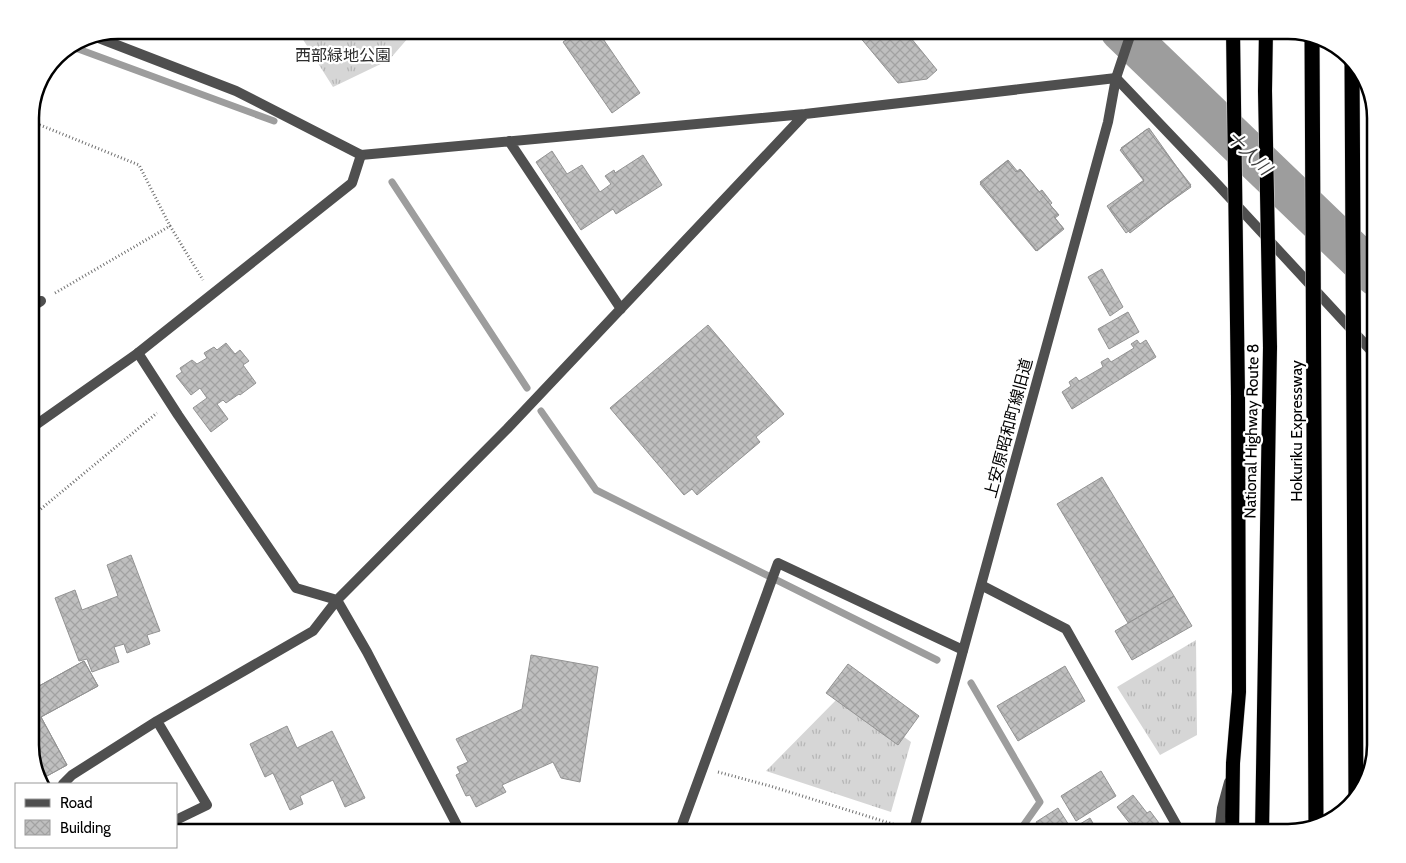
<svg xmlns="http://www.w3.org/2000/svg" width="1406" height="863" font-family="Cabin,'Noto Sans JP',sans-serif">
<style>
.grass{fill:url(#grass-tufts)}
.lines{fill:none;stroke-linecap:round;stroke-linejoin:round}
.stream{stroke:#9d9d9d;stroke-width:7}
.river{stroke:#9d9d9d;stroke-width:42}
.building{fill:url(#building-cross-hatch);stroke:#939393}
.trunk-casing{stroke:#dbdbdb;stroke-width:15}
.path{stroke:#717171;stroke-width:3;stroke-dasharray:1 2.5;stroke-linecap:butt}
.minor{stroke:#4f4f4f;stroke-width:10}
.tertiary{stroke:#4f4f4f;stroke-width:10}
.trunk{stroke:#000;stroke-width:14}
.trunk-bridge-casing{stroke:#dbdbdb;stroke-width:15;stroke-linecap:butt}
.motorway-bridge-casing{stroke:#dbdbdb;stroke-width:16;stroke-linecap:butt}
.trunk-bridge{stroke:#000;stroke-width:14}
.motorway-bridge{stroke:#000;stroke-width:15}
.labels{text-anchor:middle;stroke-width:4.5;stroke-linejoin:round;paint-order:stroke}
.park-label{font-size:16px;fill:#2d2d2d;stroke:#fff}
.street-label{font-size:16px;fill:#000;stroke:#fff}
.water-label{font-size:18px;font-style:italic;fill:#3e3e3e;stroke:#fff}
.rim{fill:none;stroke:#000;stroke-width:2.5}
</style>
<defs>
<pattern id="grass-tufts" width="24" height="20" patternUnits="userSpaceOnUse" patternTransform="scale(1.25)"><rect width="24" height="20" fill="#d6d6d6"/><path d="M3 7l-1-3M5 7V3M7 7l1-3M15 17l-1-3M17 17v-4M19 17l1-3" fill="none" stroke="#b6b6b6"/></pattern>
<pattern id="building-cross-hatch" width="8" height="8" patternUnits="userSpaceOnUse" patternTransform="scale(1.25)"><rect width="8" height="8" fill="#bfbfbf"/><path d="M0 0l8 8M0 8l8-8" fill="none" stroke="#a2a2a2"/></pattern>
</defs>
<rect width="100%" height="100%" fill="#fff"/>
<!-- grass -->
<path class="grass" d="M297,30H415L389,60L333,87Z
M1196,640L1197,735L1160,755L1117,687Z
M843,693L911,742L891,812L766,771Z"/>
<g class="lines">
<!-- stream -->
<path class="stream" d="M70,46L274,121
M392,182L527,388
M541,411L596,490L937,660
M971,683L1040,802L1018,833"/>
<!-- river -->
<path class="river" d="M1121,30L1376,275"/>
</g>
<!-- building -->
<path class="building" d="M580,30H597L640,93L612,113L563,42Z
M854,30H909L906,32L937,70L927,79L898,83Z
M1149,128L1191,187L1126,233L1107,206L1144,180L1121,148Z
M1147,129L1191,185L1130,233L1110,208L1144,181L1120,150Z
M552,151L567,174L582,165L600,192L611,184L605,176L614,170L615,173L643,155L662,185L616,214L613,209L581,230L536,162Z
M1008,160L1018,172L1021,170L1039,192L1042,190L1052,203L1050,205L1059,215L1055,218L1064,229L1037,251L980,182Z
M1007,161L1016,172L1020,169L1058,214L1054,217L1063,228L1036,251L980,184Z
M1102,269L1123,307L1110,316L1088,277Z
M1128,312L1139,332L1109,349L1098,329Z
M708,325L784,414L756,437L760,442L697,495L692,489L684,495L610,408Z
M1137,340L1140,344L1146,340L1156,357L1072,409L1062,392L1071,386L1069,382L1076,377L1079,381L1103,367L1101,362L1108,358L1111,362L1134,348L1131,344Z
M226,343L235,354L240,350L249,361L243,365L256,383L240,395L239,394L226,403L223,400L217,404L228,419L211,432L193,408L207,398L200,388L191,395L176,376L182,372L180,368L192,360L197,364L207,358L204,353L214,347L217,350Z
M1102,477L1174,596L1128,623L1057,504Z
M131,555L160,631L147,635L150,644L127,653L124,644L114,647L119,662L92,672L87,659L79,661L55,598L75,590L82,610L118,596L107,565Z
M1174,596L1192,626L1132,660L1115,631Z
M531,655L598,667L580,782L561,778L553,762L502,785L506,792L476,807L470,795L466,796L456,775L460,773L457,767L468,762L456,739L522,709Z
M84,661L98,686L41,717L67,765L47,776L40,763L35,766L30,751V691Z
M84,661L98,686L41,717L67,765L47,776L40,763L35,766L30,751V691Z
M848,664L919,716L898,745L826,693Z
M1065,666L1085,701L1018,741L997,706Z
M287,726L297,748L332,731L365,798L345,807L333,780L300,796L303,804L290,810L273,773L265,777L250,744Z
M1101,771L1116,796L1076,821L1061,796Z
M1133,795L1147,813L1150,811L1162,827L1155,833H1143L1135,822L1131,825L1117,807Z
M1058,808L1074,833H1043L1036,822Z
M1090,818L1097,830L1092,833H1078L1075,827Z"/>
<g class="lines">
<defs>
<path id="trunk" d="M1232,833L1233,763L1239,692L1238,395
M1262,833L1270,347"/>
</defs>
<!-- trunk casing -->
<use href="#trunk" class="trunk-casing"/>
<!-- path -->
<path class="path" d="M1211,30V31
M30,121L139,165L170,226
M55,293L170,226L203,280
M30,518L157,413
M718,772L770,786L899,826"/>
<!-- minor -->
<path class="minor" d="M91,35L236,91L361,155L805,114L1116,78L1218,185L1376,356
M509,141L621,309
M30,308L41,301
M138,353L178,415L296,588L337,600L367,652L461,833
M157,721L207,805L176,820
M63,784L72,775L157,721L313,631L337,600L507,429L805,114
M679,833L778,563L963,650
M1219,833L1222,808L1229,782"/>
<!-- tertiary -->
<path class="tertiary" d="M30,429L138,353L352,183L361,155
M981,585L1066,629L1181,833
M913,833L1108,122L1116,78L1132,30"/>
<!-- trunk -->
<use href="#trunk" class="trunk"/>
<defs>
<path id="trunk-bridge" d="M1233,30L1238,395
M1266,30L1265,91L1270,347"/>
<path id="motorway-bridge" d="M1312,36L1316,826
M1352,62L1356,798"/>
</defs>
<!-- trunk-bridge casing -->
<use href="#trunk-bridge" class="trunk-bridge-casing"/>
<!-- motorway-bridge casing -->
<use href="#motorway-bridge" class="motorway-bridge-casing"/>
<!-- trunk-bridge -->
<use href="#trunk-bridge" class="trunk-bridge"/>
<!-- motorway-bridge -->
<use href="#motorway-bridge" class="motorway-bridge"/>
</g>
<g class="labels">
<!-- park labels -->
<g class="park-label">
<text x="343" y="61">西部緑地公園</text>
</g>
<!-- street labels -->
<g class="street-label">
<text transform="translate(1008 428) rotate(-75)" y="6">上安原昭和町線旧道</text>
<text transform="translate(1251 431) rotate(-89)" y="6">National Highway Route 8</text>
<text transform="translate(1296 431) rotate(-90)" y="6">Hokuriku Expressway</text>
</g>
<!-- water labels -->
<g class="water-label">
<text transform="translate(1249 153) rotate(44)" y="6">十人川</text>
</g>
</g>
<!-- crop -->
<path d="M0 0H1406V863H0ZM118 39H1288A79 79 0 0 1 1367 118V745A79 79 0 0 1 1288 824H118A79 79 0 0 1 39 745V118A79 79 0 0 1 118 39Z" fill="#fff" fill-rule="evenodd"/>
<path class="rim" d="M118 39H1288A79 79 0 0 1 1367 118V745A79 79 0 0 1 1288 824H118A79 79 0 0 1 39 745V118A79 79 0 0 1 118 39Z"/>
<!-- legend -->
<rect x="15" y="783" width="162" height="65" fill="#ffffff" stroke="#999999"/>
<rect x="25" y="799" width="25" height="8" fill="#4f4f4f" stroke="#999999"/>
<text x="60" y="808" font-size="15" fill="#000000">Road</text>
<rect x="25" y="820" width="25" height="15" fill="url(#building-cross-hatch)" stroke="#999999"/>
<text x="60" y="833" font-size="15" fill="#000000">Building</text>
</svg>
